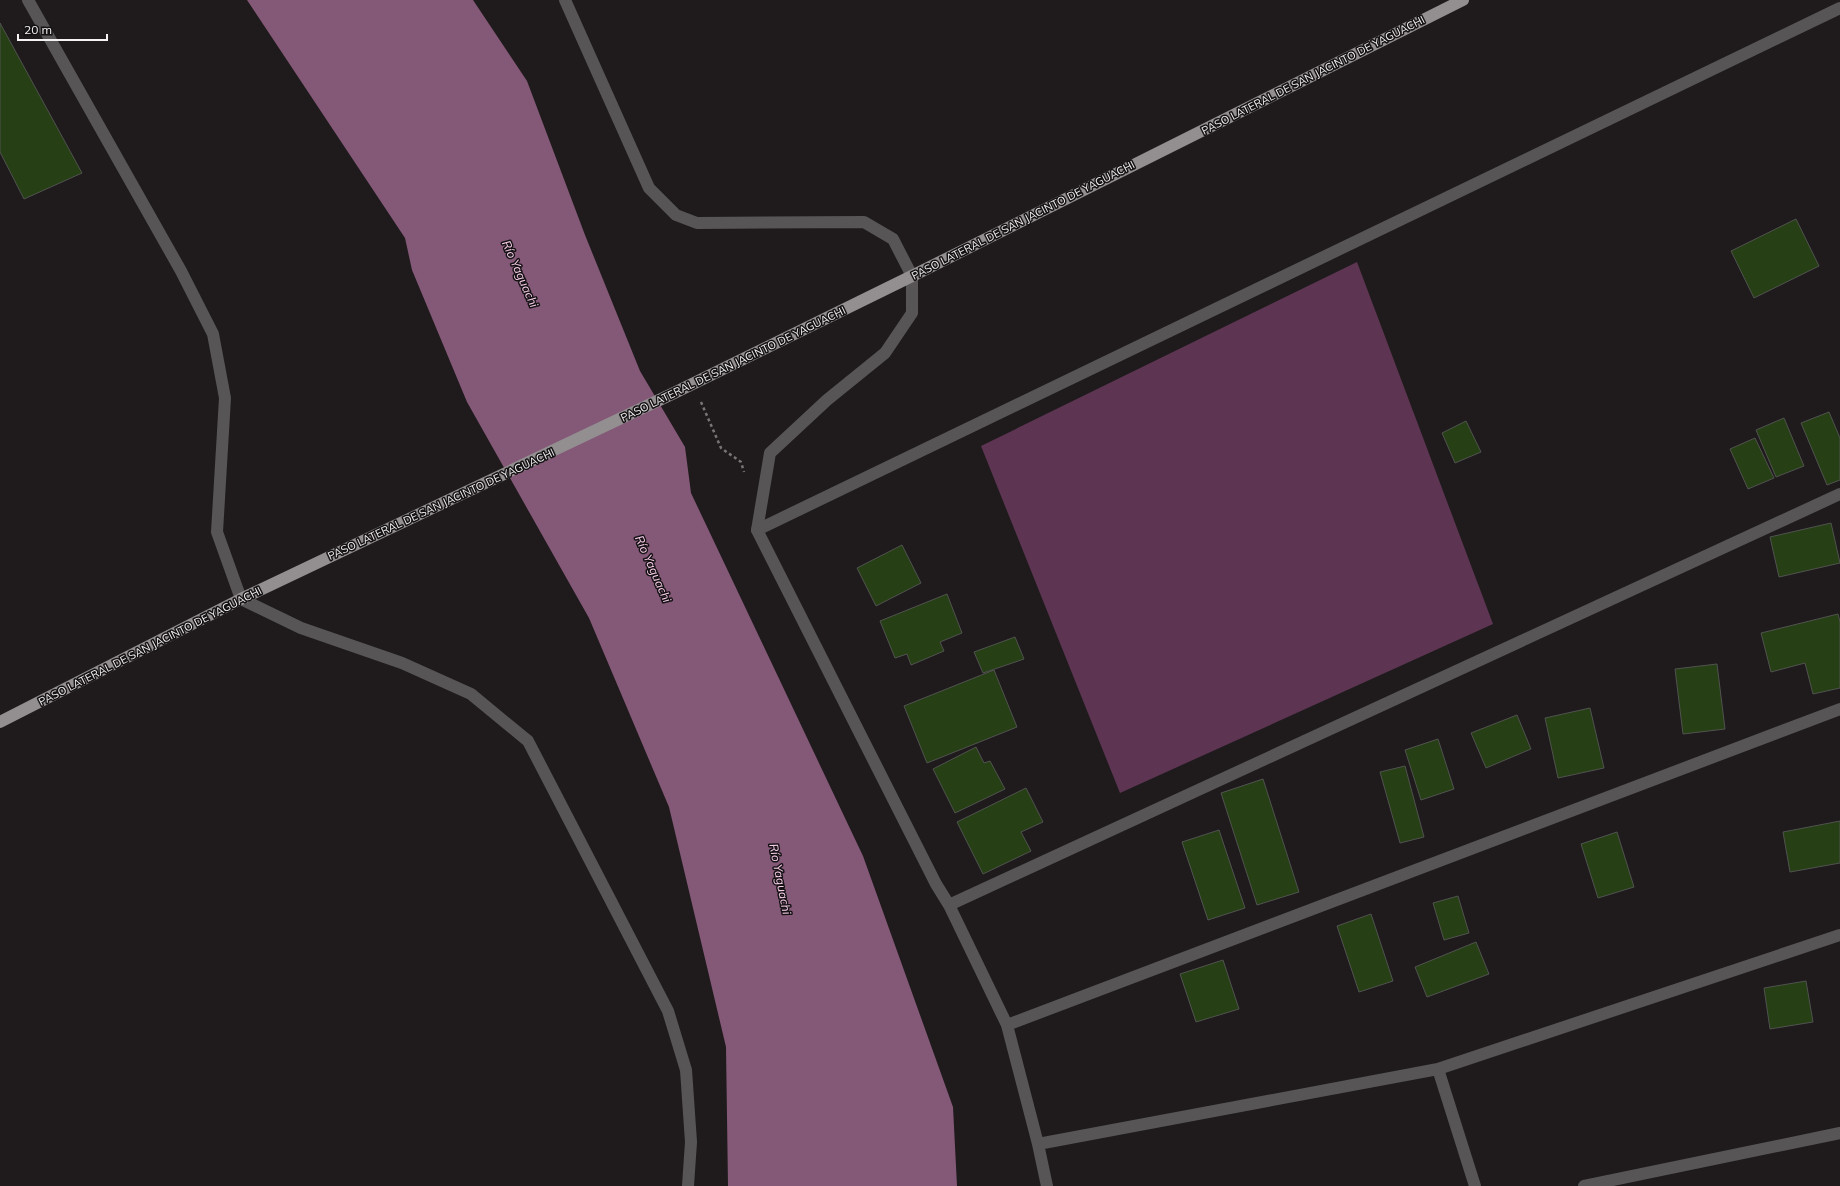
<svg xmlns="http://www.w3.org/2000/svg" width="1840" height="1186" font-family="Mulish,sans-serif">
<style>
.forest{fill:#5d3552}
.water{fill:#845877}
.building{fill:#273f15;stroke:#50534f}
.lines{fill:none;stroke-linecap:round;stroke-linejoin:round}
.path{stroke:#787577;stroke-width:2.5;stroke-dasharray:3 3;stroke-linecap:butt}
.lane{stroke:#575556;stroke-width:12}
.street{stroke:#575556;stroke-width:12}
.primary{stroke:#938f91;stroke-width:12}
.labels{text-anchor:middle;stroke-width:3;stroke-linejoin:round;paint-order:stroke}
.street-label{font-size:11px;fill:#f4f2f4;stroke:#151214}
.water-label{font-size:12px;font-style:italic;fill:#f9ceeb;stroke:#151214}
</style>
<rect width="100%" height="100%" fill="#1f1b1d"/>
<!-- forest -->
<path class="forest" d="M1357,262L1493,624L1120,793L981,446Z"/>
<!-- water -->
<path class="water" d="M247,0H473L527,81L585,235L640,371L685,447L691,493L863,856L953,1107L957,1186H728L726,1047L669,807L589,618L467,402L412,270L405,238Z"/>
<!-- building -->
<path class="building" d="M0,23L82,173L24,199L0,152Z
M1796,219L1819,266L1754,298L1731,251Z
M1829,412L1840,438V480L1827,485L1801,423Z
M1784,418L1804,466L1776,477L1756,430Z
M1466,421L1481,452L1455,463L1442,433Z
M1755,438L1774,478L1748,489L1730,449Z
M1831,523L1840,563L1779,577L1770,537Z
M902,545L921,583L876,606L857,568Z
M947,594L962,633L940,642L944,651L911,665L907,654L895,658L880,621Z
M1838,614L1840,622V688L1813,694L1805,663L1771,672L1761,633Z
M1015,637L1024,659L983,673L974,652Z
M1717,664L1725,729L1683,734L1675,669Z
M994,670L1017,727L927,763L904,706Z
M1590,708L1604,768L1558,778L1545,718Z
M1517,715L1531,749L1486,768L1471,733Z
M1438,739L1454,789L1421,800L1405,750Z
M976,747L984,763L990,761L1005,789L955,813L933,769Z
M1405,766L1424,837L1400,843L1380,772Z
M1263,779L1299,892L1257,905L1221,793Z
M1026,788L1043,822L1021,832L1031,851L983,874L957,822Z
M1840,821V863L1790,872L1783,832Z
M1219,830L1245,908L1208,920L1182,842Z
M1617,832L1634,887L1598,898L1581,844Z
M1458,896L1469,933L1444,940L1433,903Z
M1371,914L1393,981L1359,992L1337,926Z
M1476,942L1489,974L1427,997L1415,967Z
M1223,960L1239,1009L1196,1022L1180,974Z
M1806,981L1813,1022L1770,1029L1764,988Z"/>
<g class="lines">
<!-- path -->
<path class="path" d="M701,402L721,448L741,462L744,472"/>
<!-- lane -->
<path class="lane" d="M757,530L1840,8"/>
<!-- street -->
<path class="street" d="M28,0L181,271L213,334L225,398L217,532L241,599L301,628L402,663L471,694L528,741L668,1011L686,1070L691,1142L688,1186
M565,0L649,188L676,215L697,223L864,222L893,239L912,276V313L885,353L827,400L770,453L757,530L936,884L949,905L1007,1025L1038,1144L1047,1186
M949,905L1840,494
M1007,1025L1840,709
M1438,1069L1475,1186
M1038,1144L1438,1069L1840,935
M1584,1186L1840,1133"/>
<!-- primary -->
<path class="primary" d="M0,722L241,599L674,393L912,276L1463,0"/>
</g>
<g class="labels">
<!-- street labels -->
<g class="street-label">
<text transform="translate(1313 75) rotate(-27)" y="4">PASO LATERAL DE SAN JACINTO DE YAGUACHI</text>
<text transform="translate(1023 220) rotate(-27)" y="4">PASO LATERAL DE SAN JACINTO DE YAGUACHI</text>
<text transform="translate(733 364) rotate(-26)" y="4">PASO LATERAL DE SAN JACINTO DE YAGUACHI</text>
<text transform="translate(441 504) rotate(-25)" y="4">PASO LATERAL DE SAN JACINTO DE YAGUACHI</text>
<text transform="translate(150 646) rotate(-27)" y="4">PASO LATERAL DE SAN JACINTO DE YAGUACHI</text>
</g>
<!-- water labels -->
<g class="water-label">
<text transform="translate(520 274) rotate(66)" y="4">Río Yaguachi</text>
<text transform="translate(653 569) rotate(66)" y="4">Río Yaguachi</text>
<text transform="translate(780 879) rotate(79)" y="4">Río Yaguachi</text>
</g>
</g>
<!-- scale -->
<path d="M18 34v6h89v-6" fill="none" stroke="#f4f2f4" stroke-width="2"/>
<text x="24" y="34" font-size="12" fill="#f4f2f4" stroke="#151214" stroke-width="3" paint-order="stroke">20 m</text>
</svg>
